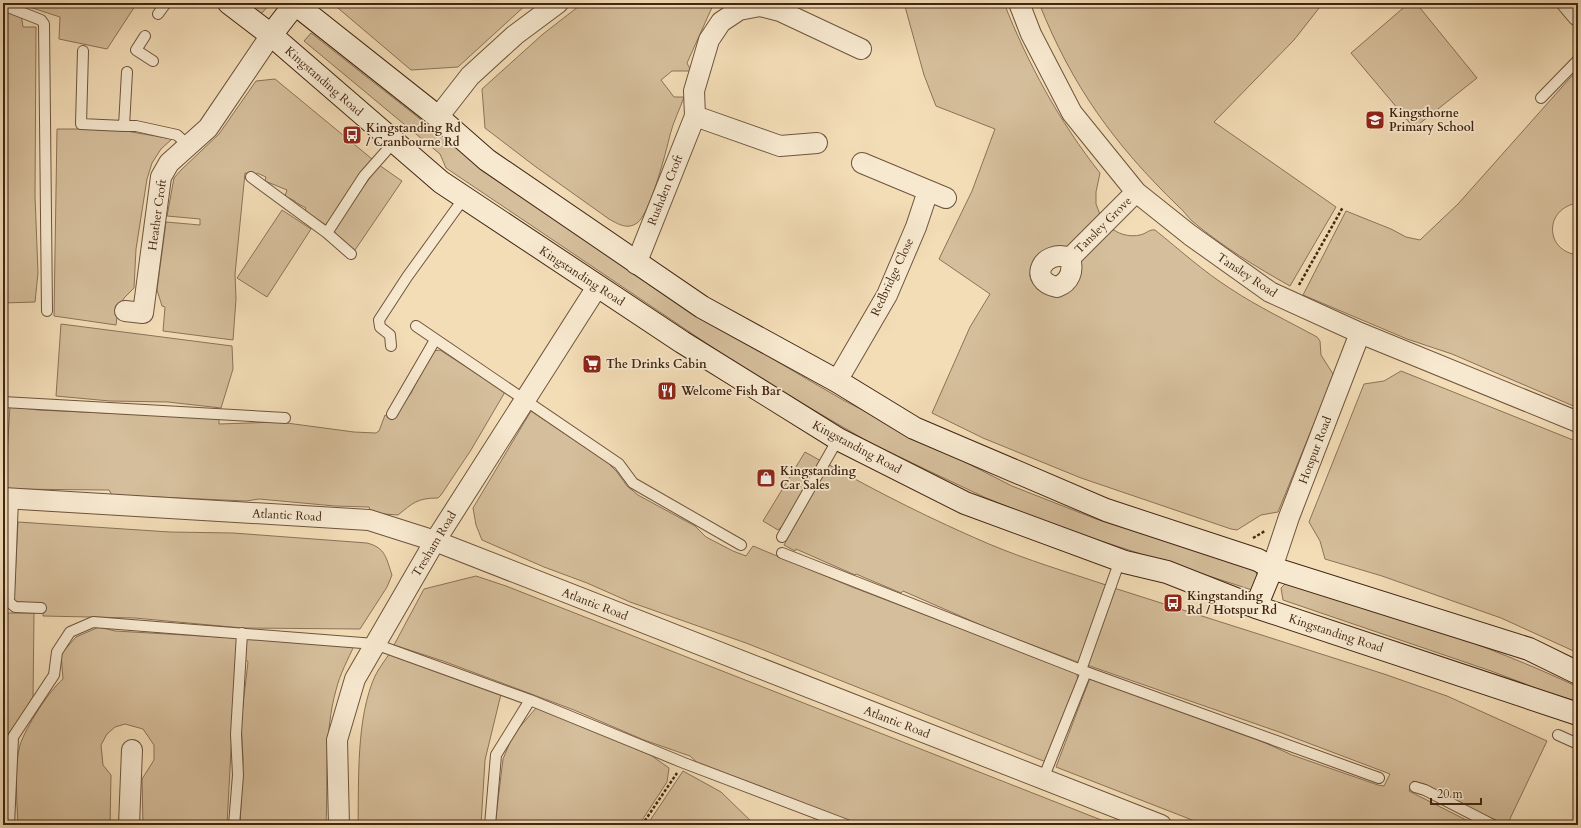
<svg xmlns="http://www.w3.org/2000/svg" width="1581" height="828" font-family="Cardo,serif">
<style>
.green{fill:#d5be9b;stroke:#8c7257}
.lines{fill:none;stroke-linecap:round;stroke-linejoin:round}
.lane-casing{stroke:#6e543c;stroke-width:12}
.street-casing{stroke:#6e543c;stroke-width:22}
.secondary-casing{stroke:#422613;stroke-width:24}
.path{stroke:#422613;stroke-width:2.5;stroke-dasharray:3 2;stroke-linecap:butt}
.lane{stroke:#f7e9d0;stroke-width:10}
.street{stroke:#f7e9d0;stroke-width:20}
.secondary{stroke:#f7e9d0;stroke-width:22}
.labels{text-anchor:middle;stroke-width:3.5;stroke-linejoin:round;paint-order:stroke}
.street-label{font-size:12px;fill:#422613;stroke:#f7e9d0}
.poi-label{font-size:12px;font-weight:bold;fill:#422613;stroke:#f7e9d0;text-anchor:start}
</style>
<rect width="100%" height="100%" fill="#f3ddb7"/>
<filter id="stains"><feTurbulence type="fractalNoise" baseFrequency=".005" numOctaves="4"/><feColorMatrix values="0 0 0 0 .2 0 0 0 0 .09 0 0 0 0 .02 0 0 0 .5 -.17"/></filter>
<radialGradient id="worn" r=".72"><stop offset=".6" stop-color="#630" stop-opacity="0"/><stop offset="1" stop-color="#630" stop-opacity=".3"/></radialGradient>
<!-- green -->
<path class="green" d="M17,3H137L107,49L59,39L60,17Z
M245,3H268L270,4L261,14Z
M332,3H528L458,67L411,70Z
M583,3H714L687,63L691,71H672L661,80L674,97H684C680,109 673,122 670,135C666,152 650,214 637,223C627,230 618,224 609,219L536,167L485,128L482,89L543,34Z
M904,3H1004C1028,64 1059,121 1100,173L1096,192V204L1101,217L1065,251L1042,254L1050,291L1075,262L1109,231L1114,230C1121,235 1131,237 1140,235C1146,234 1149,229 1155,230C1180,250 1204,272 1231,289C1258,307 1288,321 1317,337L1320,341L1321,355L1333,374L1332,379L1278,512L1261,515L1237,530L1231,529L1081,478L983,438L932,413L970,327L990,294L939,259L972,191L995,129L936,106L924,75Z
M1039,3H1323L1294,40L1214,122L1336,207L1290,286C1256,267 1222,246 1192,221C1187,216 1183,210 1178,206C1114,144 1072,86 1039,3Z
M1409,3H1416L1477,78L1414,128L1351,53Z
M3,8L21,14L23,27H36L35,196L38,273L35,302L3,303Z
M311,33L462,152L735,337L843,400L1012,486L1096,519L1256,570L1258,582L1252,590L1058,527L984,497L872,444L752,374L446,168L440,154L304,41Z
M1578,69V203C1544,208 1544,251 1578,255V408L1452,354L1407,339L1303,295L1346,211L1391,229L1406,237L1420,240L1458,204Z
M275,79L372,159L326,225L305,211L306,208L295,202V201L285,196L287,190L265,181L266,177L257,173L256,175L245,173L235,274L236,299L233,340L163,331L165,307L162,306L157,290L166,222L200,225V219L167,216L174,178L181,170L219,134L256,81Z
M57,129H115L172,139L161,149L152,163L147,179L136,249L134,288L124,298L118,310L116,325L54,316Z
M379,165L402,181L355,250L342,242L333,230Z
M282,210L311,229L267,297L237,278Z
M61,324L232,346L233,369L221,408L168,402L110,401L56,396Z
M440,350L505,392L471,450L441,495L438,498C417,498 413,503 398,515L371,513L369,507L335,506L259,499L246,501L112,495L109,490L5,489L10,406L38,410L219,418V424L279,422L354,432L376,433L379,431L385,415L392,420L411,393L432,351Z
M1401,371L1578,442V653L1501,618L1382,576L1325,559L1320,541L1309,522L1364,384L1384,381Z
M531,411L607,462L617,472L627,486L638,495L695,526L706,537L733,551L746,556L753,546L852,587L1077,673L1078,684L1046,762L746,643L630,602L587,583L544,567L482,540L476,525L473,508Z
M805,452L821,461L784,525L778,530L763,521Z
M826,463C879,493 933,520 989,544C1027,560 1067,572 1106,585L1080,663L990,629L903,591L901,593L856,574L855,575L796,549L795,551L784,545Z
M18,522L170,532L233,533L367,543C386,548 386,558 392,575L387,587L360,629L242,628L135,618L43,616L44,604L17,602L14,599Z
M476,576L506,586L1114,825H862L832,816L760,786L701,766L690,756L644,740L574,710L443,661L394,645L424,589Z
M1289,580C1386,612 1485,643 1578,687V704L1491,671L1283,600L1281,588Z
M3,588H6V613H34L33,700L7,736L6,804H3Z
M1114,588L1384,674L1447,696L1547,741L1507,825L1475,811L1427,785L1413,781L1409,791L1476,825H1205L1056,767L1090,678L1248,735L1292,755L1378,785L1384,786L1390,774L1279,732L1087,665Z
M99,627L115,631L237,638L227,825H143L142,779L154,760V745L143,729L125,724L115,727L107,734L101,745L103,765L111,775L110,825H18C17,802 14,767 20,745C26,727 48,692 63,679L61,654L76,637Z
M245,638L355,644C348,659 340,674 336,690C324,733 328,781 326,825H240L243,759L241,722L248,662L243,656Z
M390,653L501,694L485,760L481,825H358C359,780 356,718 375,676C379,668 385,660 390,653Z
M536,708L645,751L669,768L667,782L639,825H495L503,759L513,735Z
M683,771L721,792L755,825H647Z"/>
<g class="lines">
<defs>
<path id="lane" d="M3,5L41,20L44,24L47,311
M158,14L166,3
M145,36L136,50L153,61
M83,51L81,124L124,126
M127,72L124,126H136L177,135L189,146
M1541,98L1578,60
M251,177L327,233L351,254
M327,233L364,176L394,142
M416,326L619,464L633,483L741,545
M391,346L390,335L380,327L379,320L407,277L464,198
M3,402L285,418
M392,414L435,340
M13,499L9,602L15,607L41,608
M782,537L838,439
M782,553L1086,672
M1081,670L1120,560
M1558,735L1578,744
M1043,779L1086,672L1379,778
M1415,787L1425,790L1493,825
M9,825L13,737L54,675L57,652L70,632L93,622L375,644L530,700L684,763L847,825
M234,825L238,775L236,734L242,633
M490,825L496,755L530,700"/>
<path id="street" d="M1019,3L1031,34L1072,113L1136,192L1190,235L1270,292L1360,333L1578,422
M1567,3L1578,16
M695,116L780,146L817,143
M438,117L470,76L515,35L558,3
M862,163L946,198
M1070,258C1074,271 1070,282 1057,287C1026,281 1043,248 1070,258L1136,192
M636,264L695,116L694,91L709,40L721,22L739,10L760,6L780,11L861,49
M125,311L143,313L161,177L169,163L208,128L271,35
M837,381L887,295L916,227L928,191
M3,498L369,520L435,541L1161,825
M1272,568L1289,517L1360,333
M129,825L132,750
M339,825L337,740L355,679L435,541L597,287"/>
<path id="secondary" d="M229,3L271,35L441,182L682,342L838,439L965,503L1125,562L1167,572L1256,607L1578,714
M294,3L438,117L487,160L702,307L837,381L914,428L1106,510L1258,560L1272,568L1529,649L1578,673
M271,35L295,4
M1256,607L1272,568"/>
</defs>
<!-- lane casing -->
<use href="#lane" class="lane-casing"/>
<!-- street casing -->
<use href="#street" class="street-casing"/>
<!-- secondary casing -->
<use href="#secondary" class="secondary-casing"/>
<!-- path -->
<path class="path" d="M1299,285L1343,207
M1253,538L1265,531
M642,825L677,773"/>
<!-- lane -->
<use href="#lane" class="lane"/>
<!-- street -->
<use href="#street" class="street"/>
<!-- secondary -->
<use href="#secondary" class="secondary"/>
</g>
<!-- icons -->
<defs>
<symbol id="school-square" viewBox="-11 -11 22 22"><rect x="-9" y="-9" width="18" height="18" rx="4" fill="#8f2418" stroke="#f7e9d0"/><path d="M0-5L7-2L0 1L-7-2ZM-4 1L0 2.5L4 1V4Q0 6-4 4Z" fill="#fff"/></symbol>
<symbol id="bus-square" viewBox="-11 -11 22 22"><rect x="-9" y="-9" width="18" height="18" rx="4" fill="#8f2418" stroke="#f7e9d0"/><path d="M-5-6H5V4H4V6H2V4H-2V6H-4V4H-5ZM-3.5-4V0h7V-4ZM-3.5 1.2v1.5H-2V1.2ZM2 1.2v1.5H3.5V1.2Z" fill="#fff"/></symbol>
<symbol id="supermarket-square" viewBox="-11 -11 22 22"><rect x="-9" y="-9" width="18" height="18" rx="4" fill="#8f2418" stroke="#f7e9d0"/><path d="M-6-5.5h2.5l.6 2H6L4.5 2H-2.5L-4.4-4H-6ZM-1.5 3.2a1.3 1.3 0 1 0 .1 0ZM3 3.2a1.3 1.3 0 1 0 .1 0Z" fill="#fff"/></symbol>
<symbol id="restaurant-square" viewBox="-11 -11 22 22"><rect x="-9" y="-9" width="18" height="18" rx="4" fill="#8f2418" stroke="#f7e9d0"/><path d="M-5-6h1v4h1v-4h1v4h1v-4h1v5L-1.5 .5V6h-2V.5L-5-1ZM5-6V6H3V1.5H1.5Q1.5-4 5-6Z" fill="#fff"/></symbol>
<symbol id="shop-square" viewBox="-11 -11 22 22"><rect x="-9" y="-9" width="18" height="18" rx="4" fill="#8f2418" stroke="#f7e9d0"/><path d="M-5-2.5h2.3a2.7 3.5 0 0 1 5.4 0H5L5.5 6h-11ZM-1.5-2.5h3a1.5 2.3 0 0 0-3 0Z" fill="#fff"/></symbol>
</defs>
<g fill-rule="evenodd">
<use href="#school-square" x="1364" y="109" width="22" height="22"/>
<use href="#bus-square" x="341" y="124" width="22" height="22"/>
<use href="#supermarket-square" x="581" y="353" width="22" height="22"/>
<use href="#restaurant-square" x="656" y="380" width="22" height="22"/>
<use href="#shop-square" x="755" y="467" width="22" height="22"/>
<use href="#bus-square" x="1162" y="592" width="22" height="22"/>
</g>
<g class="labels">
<!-- street labels -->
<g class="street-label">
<text transform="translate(324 81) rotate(41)" y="4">Kingstanding Road</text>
<text transform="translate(665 190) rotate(-68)" y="4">Rushden Croft</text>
<text transform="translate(157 215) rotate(-82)" y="4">Heather Croft</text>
<text transform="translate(1103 225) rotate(-45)" y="4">Tansley Grove</text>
<text transform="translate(1247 275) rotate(34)" y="4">Tansley Road</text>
<text transform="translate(582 276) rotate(33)" y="4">Kingstanding Road</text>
<text transform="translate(892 277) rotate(-65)" y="4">Redbridge Close</text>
<text transform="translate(857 447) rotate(28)" y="4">Kingstanding Road</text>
<text transform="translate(1315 450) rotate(-69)" y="4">Hotspur Road</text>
<text transform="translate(287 515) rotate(3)" y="4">Atlantic Road</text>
<text transform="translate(434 544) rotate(-59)" y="4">Tresham Road</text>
<text transform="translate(595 604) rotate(21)" y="4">Atlantic Road</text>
<text transform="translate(1336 633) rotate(18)" y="4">Kingstanding Road</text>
<text transform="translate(897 722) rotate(21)" y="4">Atlantic Road</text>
</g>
<!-- poi labels -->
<g class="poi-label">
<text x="1389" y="117">Kingsthorne<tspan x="1389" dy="14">Primary School</tspan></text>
<text x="366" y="132">Kingstanding Rd<tspan x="366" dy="14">/ Cranbourne Rd</tspan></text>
<text x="606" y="368">The Drinks Cabin</text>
<text x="681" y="395">Welcome Fish Bar</text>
<text x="780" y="475">Kingstanding<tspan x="780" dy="14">Car Sales</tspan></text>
<text x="1187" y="600">Kingstanding<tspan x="1187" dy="14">Rd / Hotspur Rd</tspan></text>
</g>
</g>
<!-- margin -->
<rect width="1581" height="828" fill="none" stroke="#f3ddb7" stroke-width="16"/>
<rect x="4" y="4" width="1573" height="820" fill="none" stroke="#422613" stroke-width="2"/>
<rect x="8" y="8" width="1565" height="812" fill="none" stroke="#422613"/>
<!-- scale -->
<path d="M1431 798v6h50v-6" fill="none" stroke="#422613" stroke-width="2"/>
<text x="1437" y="798" font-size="12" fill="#422613" stroke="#f7e9d0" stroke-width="3" paint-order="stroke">20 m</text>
<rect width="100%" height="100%" filter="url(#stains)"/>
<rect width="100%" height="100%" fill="url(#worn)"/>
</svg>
